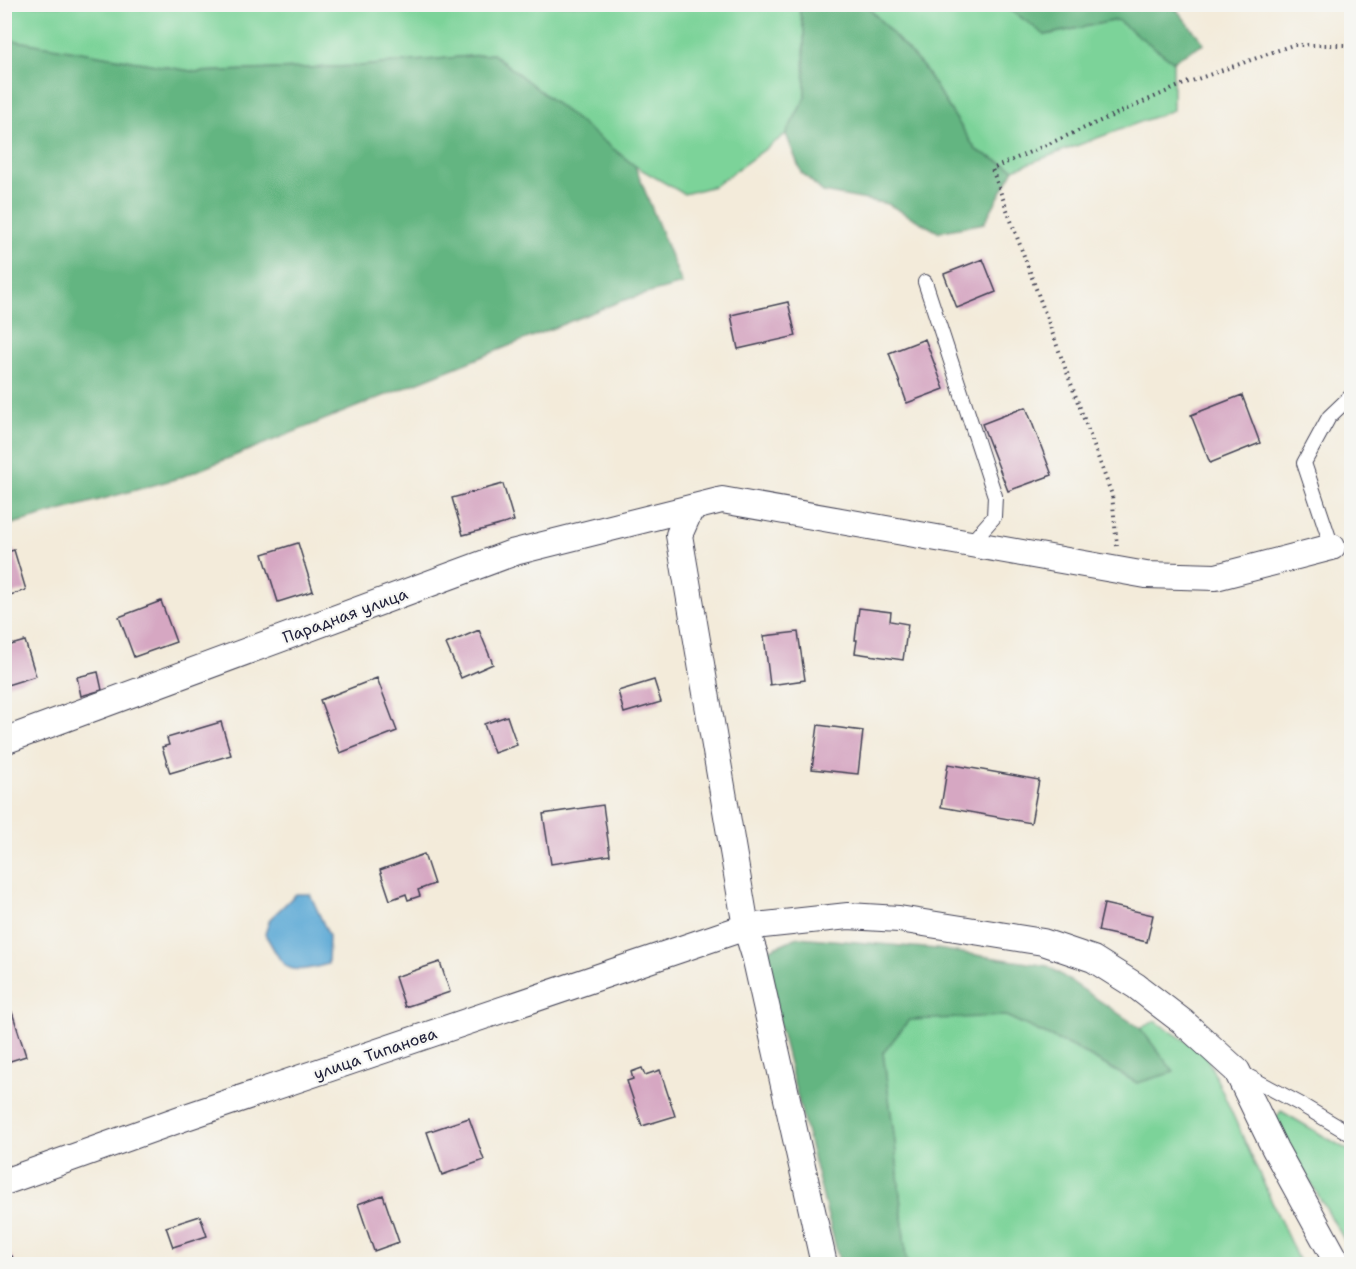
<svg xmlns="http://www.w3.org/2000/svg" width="1356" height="1269" font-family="'Shantell Sans',sans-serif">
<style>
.green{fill:#7bd399;stroke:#4e7a6a;stroke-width:1.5}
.forest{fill:#64b581;stroke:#436c5e;stroke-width:1.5}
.water{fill:#5eaad6;stroke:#406688;stroke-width:1.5}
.building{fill:#d6a7c2}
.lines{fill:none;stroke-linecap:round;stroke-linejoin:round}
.service-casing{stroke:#414053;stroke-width:16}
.minor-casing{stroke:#414053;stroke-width:28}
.path{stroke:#414053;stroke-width:4;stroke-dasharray:1.5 4.5;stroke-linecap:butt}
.service{stroke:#fff;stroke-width:14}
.minor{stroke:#fff;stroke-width:26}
.labels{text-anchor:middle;stroke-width:4.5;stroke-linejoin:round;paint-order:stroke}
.street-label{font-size:16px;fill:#22223b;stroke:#f6f6f2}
</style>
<rect width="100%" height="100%" fill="#f6f6f2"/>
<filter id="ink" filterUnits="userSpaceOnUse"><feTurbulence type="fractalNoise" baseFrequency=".0167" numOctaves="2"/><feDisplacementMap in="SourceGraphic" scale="12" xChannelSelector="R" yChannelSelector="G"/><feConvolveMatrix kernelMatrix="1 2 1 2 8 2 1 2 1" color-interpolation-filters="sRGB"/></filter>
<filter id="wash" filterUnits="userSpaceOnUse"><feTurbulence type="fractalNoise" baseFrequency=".008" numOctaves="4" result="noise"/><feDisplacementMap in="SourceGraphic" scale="24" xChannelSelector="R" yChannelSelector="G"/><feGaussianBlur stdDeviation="1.35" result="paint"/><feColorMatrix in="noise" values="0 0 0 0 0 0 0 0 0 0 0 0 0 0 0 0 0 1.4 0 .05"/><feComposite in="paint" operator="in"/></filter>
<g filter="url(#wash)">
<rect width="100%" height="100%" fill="#f3ebda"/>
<!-- green -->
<path class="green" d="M4,5H798L804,30L805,98L786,134L714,186L684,194L635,166L493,54L360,66L196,72L5,39Z
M866,5H1004L1046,35L1117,20L1173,61V110L1014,169L976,150L923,67Z
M1006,1016L1075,1048L1137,1083L1173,1072L1140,1028L1155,1021L1205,1053L1300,1264H909L906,1259L895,1143L883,1053L909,1019Z
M1281,1111L1351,1152V1251L1274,1121Z"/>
<!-- forest -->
<path class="forest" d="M798,5H866L923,67L976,150L1014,169L984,223L938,232L888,204L823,192L801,172L786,134L805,98L804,30Z
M1004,5H1193L1176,9L1204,43L1173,61L1117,20L1045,35Z
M5,39L196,72L360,66L493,54L635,166L682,284L621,301L179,478L5,526Z
M798,937L937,949L1048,966L1140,1028L1174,1072L1137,1083L1075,1048L1006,1016L909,1020L883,1053L895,1143L906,1259L909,1264H840L761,953Z"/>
<!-- water -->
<path class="water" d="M296,894H310L329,936L328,964C284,976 286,970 265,934L270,919Z"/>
<g id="blocks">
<!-- building -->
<path class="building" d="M983,259L996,292L957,308L944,274Z
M788,302L796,336L738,349L731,315Z
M925,339L944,389L907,403L889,353Z
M1242,395L1260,443L1210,463L1191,415Z
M1026,407L1052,475L1008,491L982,424Z
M503,484L514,521L463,535L452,498Z
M298,543L313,591L278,602L263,554Z
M14,550L26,590L4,597V553Z
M161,601L176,642L134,657L119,617Z
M859,608L891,612L890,621L908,624L903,660L855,653L857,640H855Z
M479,630L493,664L461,678L446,644Z
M798,632L805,680L770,685L764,636Z
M25,641L36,676L4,686V647Z
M98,672L102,690L81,696L77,677Z
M377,678L397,731L340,753L320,700Z
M654,680L661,702L624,713L618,691Z
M507,716L517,745L494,753L484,724Z
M221,722L231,755L170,773L162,747L169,745L167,738Z
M818,725L863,731L858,774L812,769Z
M948,764L1039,780L1031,823L941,807Z
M603,805L610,855L551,864L543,814Z
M424,854L434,884L418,890L420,896L408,900L406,894L390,900L380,870Z
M1104,904L1153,915L1147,942L1098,931Z
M440,962L450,992L405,1007L395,977Z
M12,1012L26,1056L4,1063V1014Z
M642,1068L645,1075L660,1070L675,1116L642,1126L627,1081L633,1079L631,1072Z
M469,1118L484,1160L442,1175L427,1132Z
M383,1195L399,1242L374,1251L358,1204Z
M200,1216L207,1236L173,1247L166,1227Z
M12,1256L15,1264H4V1258Z"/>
</g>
</g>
<g filter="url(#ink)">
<use href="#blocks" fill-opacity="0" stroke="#414053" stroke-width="1.5"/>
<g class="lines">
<defs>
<path id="service" d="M925,282L995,496L994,517L970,544
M1332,547L1304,463L1329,417L1352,395
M1242,1073L1300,1104L1352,1135"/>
<path id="minor" d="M691,508L679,535L746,927L755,956L824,1264
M4,741L515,552L722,500L1146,575L1216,577L1332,547
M4,1182L183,1118L746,927L848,916L899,919L1043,942L1093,959L1136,986L1183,1022L1237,1071L1275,1149L1338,1264"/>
</defs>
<!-- service casing -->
<use href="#service" class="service-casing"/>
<!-- minor casing -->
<use href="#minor" class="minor-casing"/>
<!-- path -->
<path class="path" d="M1117,546L1112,495L992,169L1186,83L1293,45H1352"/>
<!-- service -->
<use href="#service" class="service"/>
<!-- minor -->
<use href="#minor" class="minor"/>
</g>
</g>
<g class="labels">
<!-- street labels -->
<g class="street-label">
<text transform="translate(345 615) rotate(-20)" y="6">Парадная улица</text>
<text transform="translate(375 1053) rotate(-19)" y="6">улица Типанова</text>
</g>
</g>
<!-- margin -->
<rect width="1356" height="1269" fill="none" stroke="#f6f6f2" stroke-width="24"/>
</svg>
